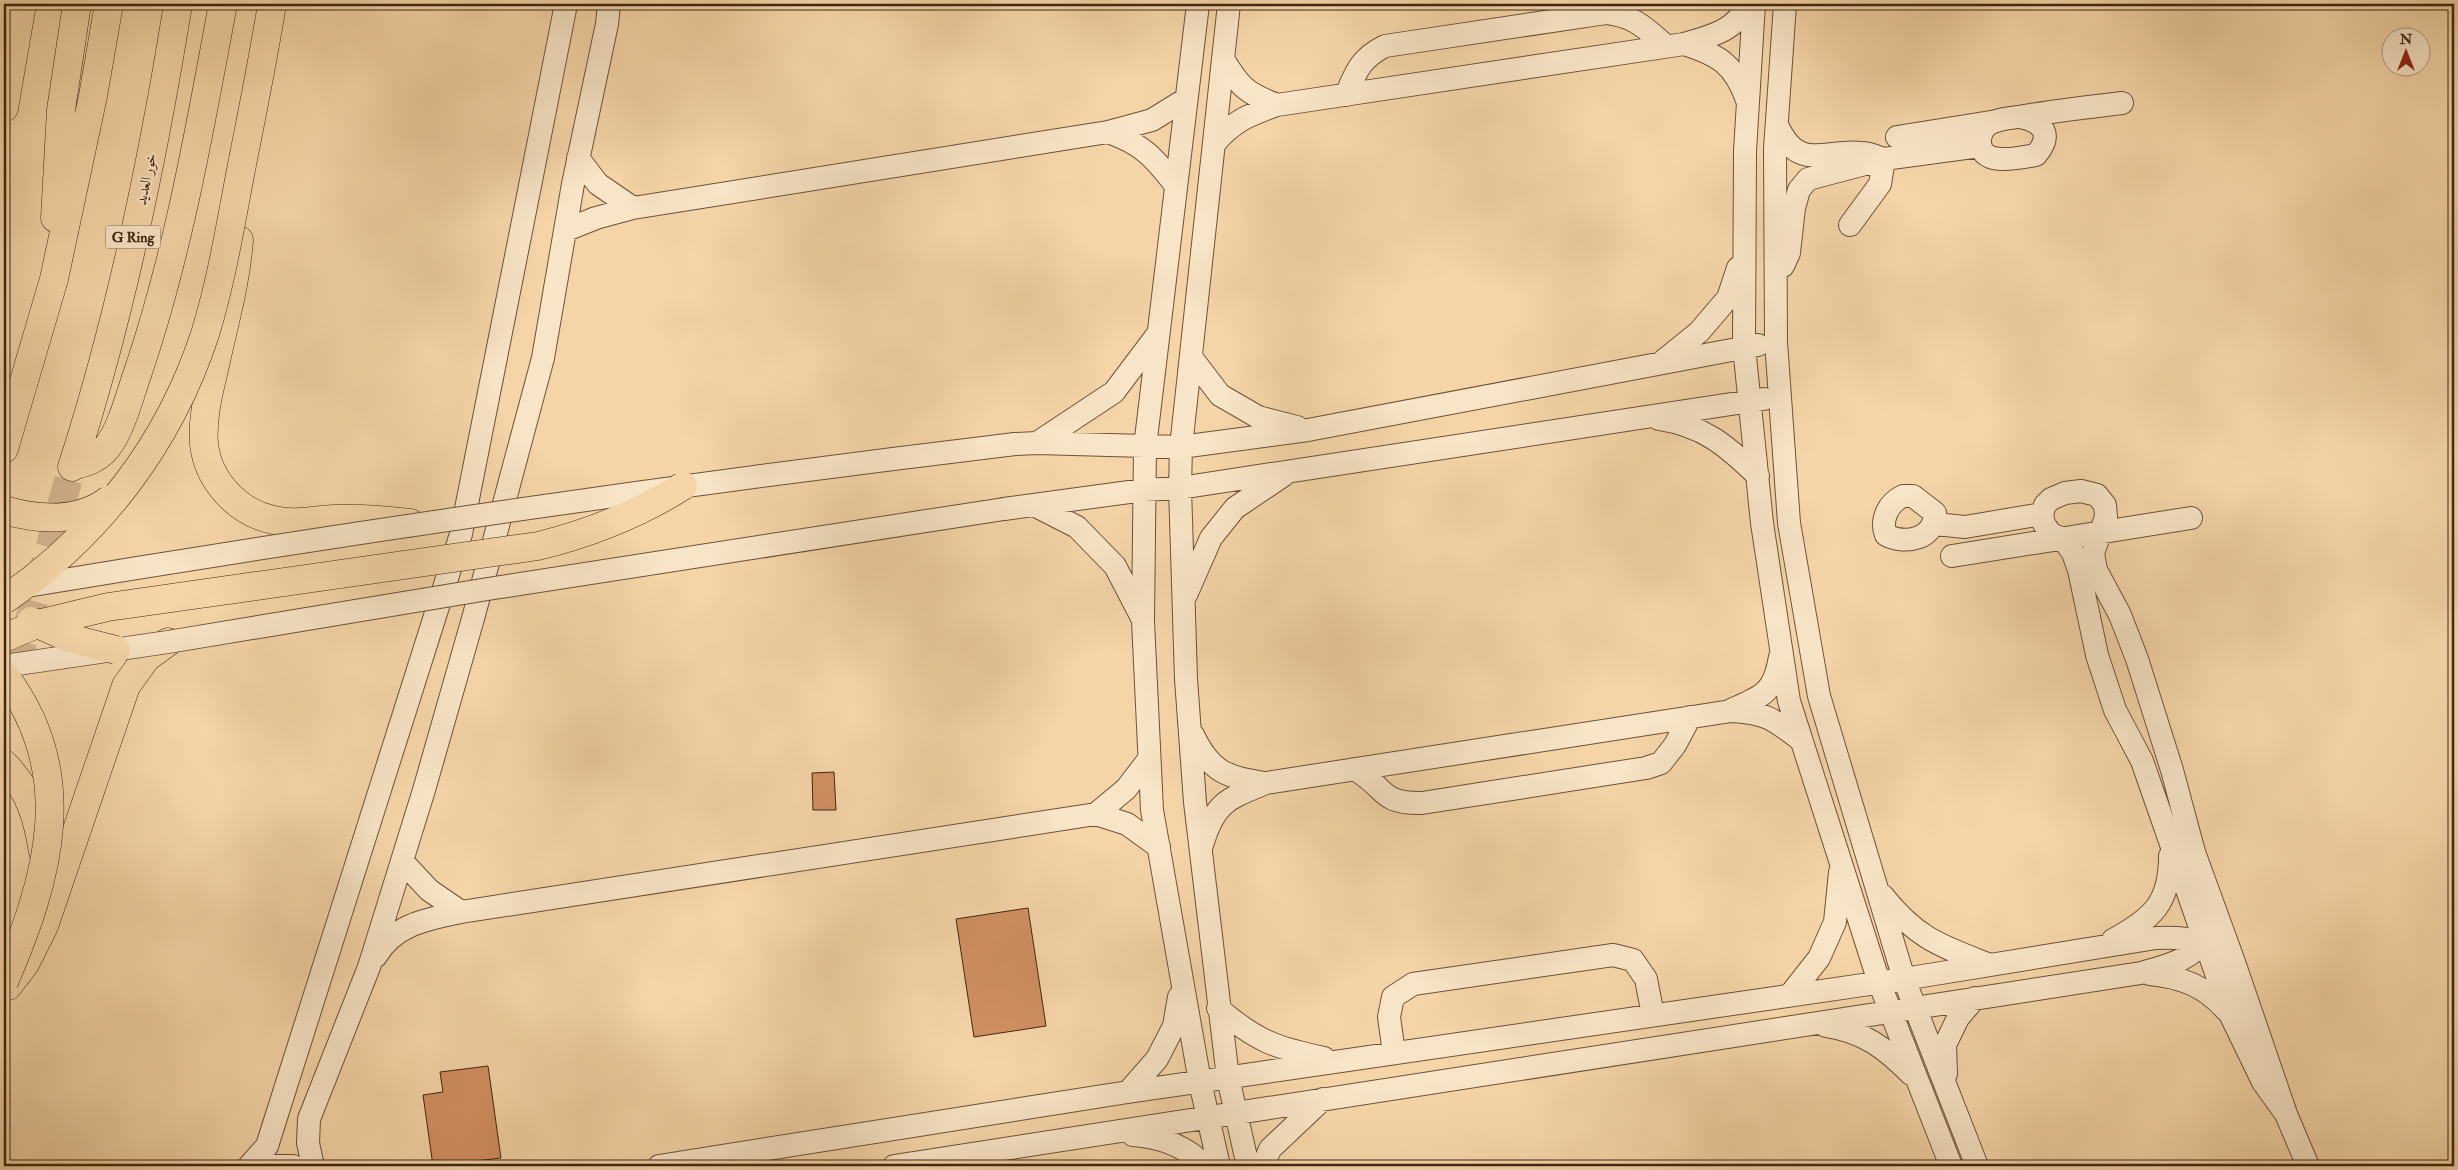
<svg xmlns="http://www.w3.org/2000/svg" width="2458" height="1170" font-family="'IM FELL Double Pica',Amiri,serif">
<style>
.building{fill:#d29062;stroke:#3f2715}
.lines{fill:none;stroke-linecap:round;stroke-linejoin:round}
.highway-tunnel{stroke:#d1b28b;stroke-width:28;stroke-dasharray:28 14;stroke-linecap:butt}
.minor-casing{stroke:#6c523a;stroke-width:24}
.highway-casing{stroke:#3f2715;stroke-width:29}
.minor{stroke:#f8e4c6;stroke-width:22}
.highway{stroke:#f5d5a8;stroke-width:28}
.minor-bridge-casing{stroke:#6c523a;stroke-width:24;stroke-linecap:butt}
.highway-bridge-casing{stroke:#3f2715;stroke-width:29;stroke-linecap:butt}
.minor-bridge{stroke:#f8e4c6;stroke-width:22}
.highway-bridge{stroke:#f5d5a8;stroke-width:28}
.labels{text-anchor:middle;stroke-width:4.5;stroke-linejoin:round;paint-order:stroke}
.shield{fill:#f8e4c6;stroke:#76604a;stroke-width:1}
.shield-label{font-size:14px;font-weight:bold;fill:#3f2715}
.street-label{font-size:15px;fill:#3f2715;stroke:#f8e4c6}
</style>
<rect width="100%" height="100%" fill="#f5d5a8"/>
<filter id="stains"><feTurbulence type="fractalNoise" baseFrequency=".004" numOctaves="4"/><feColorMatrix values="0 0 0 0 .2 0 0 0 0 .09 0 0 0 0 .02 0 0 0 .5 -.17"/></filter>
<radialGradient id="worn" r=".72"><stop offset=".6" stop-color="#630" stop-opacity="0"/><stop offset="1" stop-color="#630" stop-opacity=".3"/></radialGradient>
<!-- building -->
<path class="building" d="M834,772L836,810H813L812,773Z
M1028,908L1046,1026L974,1037L956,919Z
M488,1066L501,1158L433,1166L423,1095L443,1092L440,1072Z"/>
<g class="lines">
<!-- highway-tunnel -->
<path class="highway-tunnel" d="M4,709L72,467"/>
<defs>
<path id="minor" d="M1198,4L1145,447L1143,621L1152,810L1200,1082L1219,1166
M1229,4L1181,447L1180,488L1186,679L1195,802L1228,1078L1248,1166
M1754,4L1745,151L1744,347L1762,523L1789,701L1879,982L1951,1166
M1785,4L1775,149L1776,342L1789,523L1819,696L1904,979L1977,1166
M1684,44C1719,55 1734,64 1747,100
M1223,59C1240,87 1246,93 1277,105
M1346,95C1356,71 1361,58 1385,46L1606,13C1635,16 1645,28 1666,46
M2020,117C2044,122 2053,135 2036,155C2019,158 1978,168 1980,139C1981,130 1986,125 1993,122C2002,118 2014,118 2024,116C2056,111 2089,107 2122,103
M1777,125C1799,173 1823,149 1862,153C1870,153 1877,157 1884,159L1808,179L1799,190L1794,208L1789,253L1783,266
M1108,132C1142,144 1154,157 1176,186
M1897,137L1997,121
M1214,144C1233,121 1249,115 1277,105L1684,44C1709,37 1738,30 1747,4
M578,158L598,184L633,208
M1850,225L1880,184L1884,159L1980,146
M566,230L596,218L633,208L1108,132L1152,120L1186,99
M1191,357L1220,395L1258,417L1297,427
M1663,361L1699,332L1728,298L1738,268
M1659,419C1704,426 1726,445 1758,476
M1037,443L1114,392L1157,335
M1015,444L1037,443L1181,447L1308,430L1758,345
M1903,496H1913L1935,513C1935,539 1906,545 1886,535C1880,520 1888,503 1903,496Z
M1034,505L1077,527L1115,566L1142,618
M1004,509L1144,490L1180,488L1764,399
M1935,524L1965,527L2042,514
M1952,556L2191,518
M1186,595L1211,538L1235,508L1284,475
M1731,710C1763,696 1774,693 1780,657
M1193,735C1211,773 1227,777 1265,783
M1354,769C1387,787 1378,804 1422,803L1646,768L1661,763L1675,745L1690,717
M1096,814L1126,789L1149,759
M1202,845C1215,802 1227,799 1266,783L1731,711C1767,713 1773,719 1801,740
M402,861L429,890L461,912
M1883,896C1917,939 1941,946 1990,965
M2113,940C2153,918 2170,903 2170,856
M376,956C395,924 428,919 461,912L1096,814L1127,824L1159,847
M2150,974C2181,977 2205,986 2226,1010
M1790,995L1819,958L1835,922L1840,872
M1218,1008C1256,1041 1276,1048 1324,1058
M1826,1026C1864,1032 1884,1047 1911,1074
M1394,1053L1389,1017L1393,997L1413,984L1613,955L1633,960L1646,979L1653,1015
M1946,1074L1945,1045L1958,1018L1975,998
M1128,1092L1157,1059L1174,1026L1179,997
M2286,1114L2263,1082L2231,1016L2142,761L2115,710L2097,655L2079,570L2073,553L2063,539L2051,534L2044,524L2042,514L2045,505L2051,499L2065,493L2081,491L2097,495L2105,505L2106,517L2093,553L2096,570L2120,615L2137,659L2172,770L2194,852L2234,962L2286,1114L2308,1166
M1133,1135C1160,1137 1186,1146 1205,1166
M249,1166L267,1146L461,534L566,4
M263,1166H293
M313,1166L308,1143L309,1119L369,967L424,790L474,615L543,358L573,184L607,24L609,4
M659,1166L1128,1092L1904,979L2156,938C2192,936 2204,941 2234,962
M894,1166L2141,973C2170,965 2192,960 2210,934
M1263,1166L1270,1149L1323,1099"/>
<path id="highway" d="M4,108L22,4
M55,218L61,110L77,4
M239,240C236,284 223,327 214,370C208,394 202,420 204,444C208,481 238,513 274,520C294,525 314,520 334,519C359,518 385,520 410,523
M4,449L54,279L93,96L109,4
M73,465C87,463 99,458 108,446C122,428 131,391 139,369C179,250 200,127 223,4
M72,467C121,316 153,160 178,4
M4,764C29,789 38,818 43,852
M8,986L25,964L44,926L126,686L146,658L168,642"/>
</defs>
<!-- minor casing -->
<use href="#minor" class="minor-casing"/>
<!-- highway casing -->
<use href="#highway" class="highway-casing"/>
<!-- minor -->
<use href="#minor" class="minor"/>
<!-- highway -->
<use href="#highway" class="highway"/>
<defs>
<path id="minor-bridge" d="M21,587C351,532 682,484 1015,444
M4,666L168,642L494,588L1004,509"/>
<path id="highway-bridge" d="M4,510C38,520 79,523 110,499
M4,600C99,535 169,444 205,334C221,282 230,228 240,175C251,118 263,61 272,4
M31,621L69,638L116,650
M4,638L37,624L108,607L538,546C591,533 637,515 683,486
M4,675C79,773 49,878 4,982"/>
</defs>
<!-- minor-bridge casing -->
<use href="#minor-bridge" class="minor-bridge-casing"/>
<!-- highway-bridge casing -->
<use href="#highway-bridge" class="highway-bridge-casing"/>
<!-- minor-bridge -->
<use href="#minor-bridge" class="minor-bridge"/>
<!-- highway-bridge -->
<use href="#highway-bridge" class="highway-bridge"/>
</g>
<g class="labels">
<!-- shield labels -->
<rect class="shield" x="105.5" y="225.5" width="55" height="23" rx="4"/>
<g class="shield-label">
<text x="133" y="242">G Ring</text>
</g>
<!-- street labels -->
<g class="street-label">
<text transform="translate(146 179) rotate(-78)" y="5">خور العديد</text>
</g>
</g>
<!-- margin -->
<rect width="2458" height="1170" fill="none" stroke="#f5d5a8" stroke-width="20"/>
<rect x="5" y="5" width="2448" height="1160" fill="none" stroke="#3f2715" stroke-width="2.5"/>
<rect x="10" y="10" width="2438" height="1150" fill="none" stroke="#3f2715"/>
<!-- north arrow -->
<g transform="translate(2406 52)"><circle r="24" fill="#f8e4c6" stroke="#ae987f"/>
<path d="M0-4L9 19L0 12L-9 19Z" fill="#8f2418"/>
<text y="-8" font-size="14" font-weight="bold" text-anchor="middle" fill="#3f2715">N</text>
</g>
<rect width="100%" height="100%" filter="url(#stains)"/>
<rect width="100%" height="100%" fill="url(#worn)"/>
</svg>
